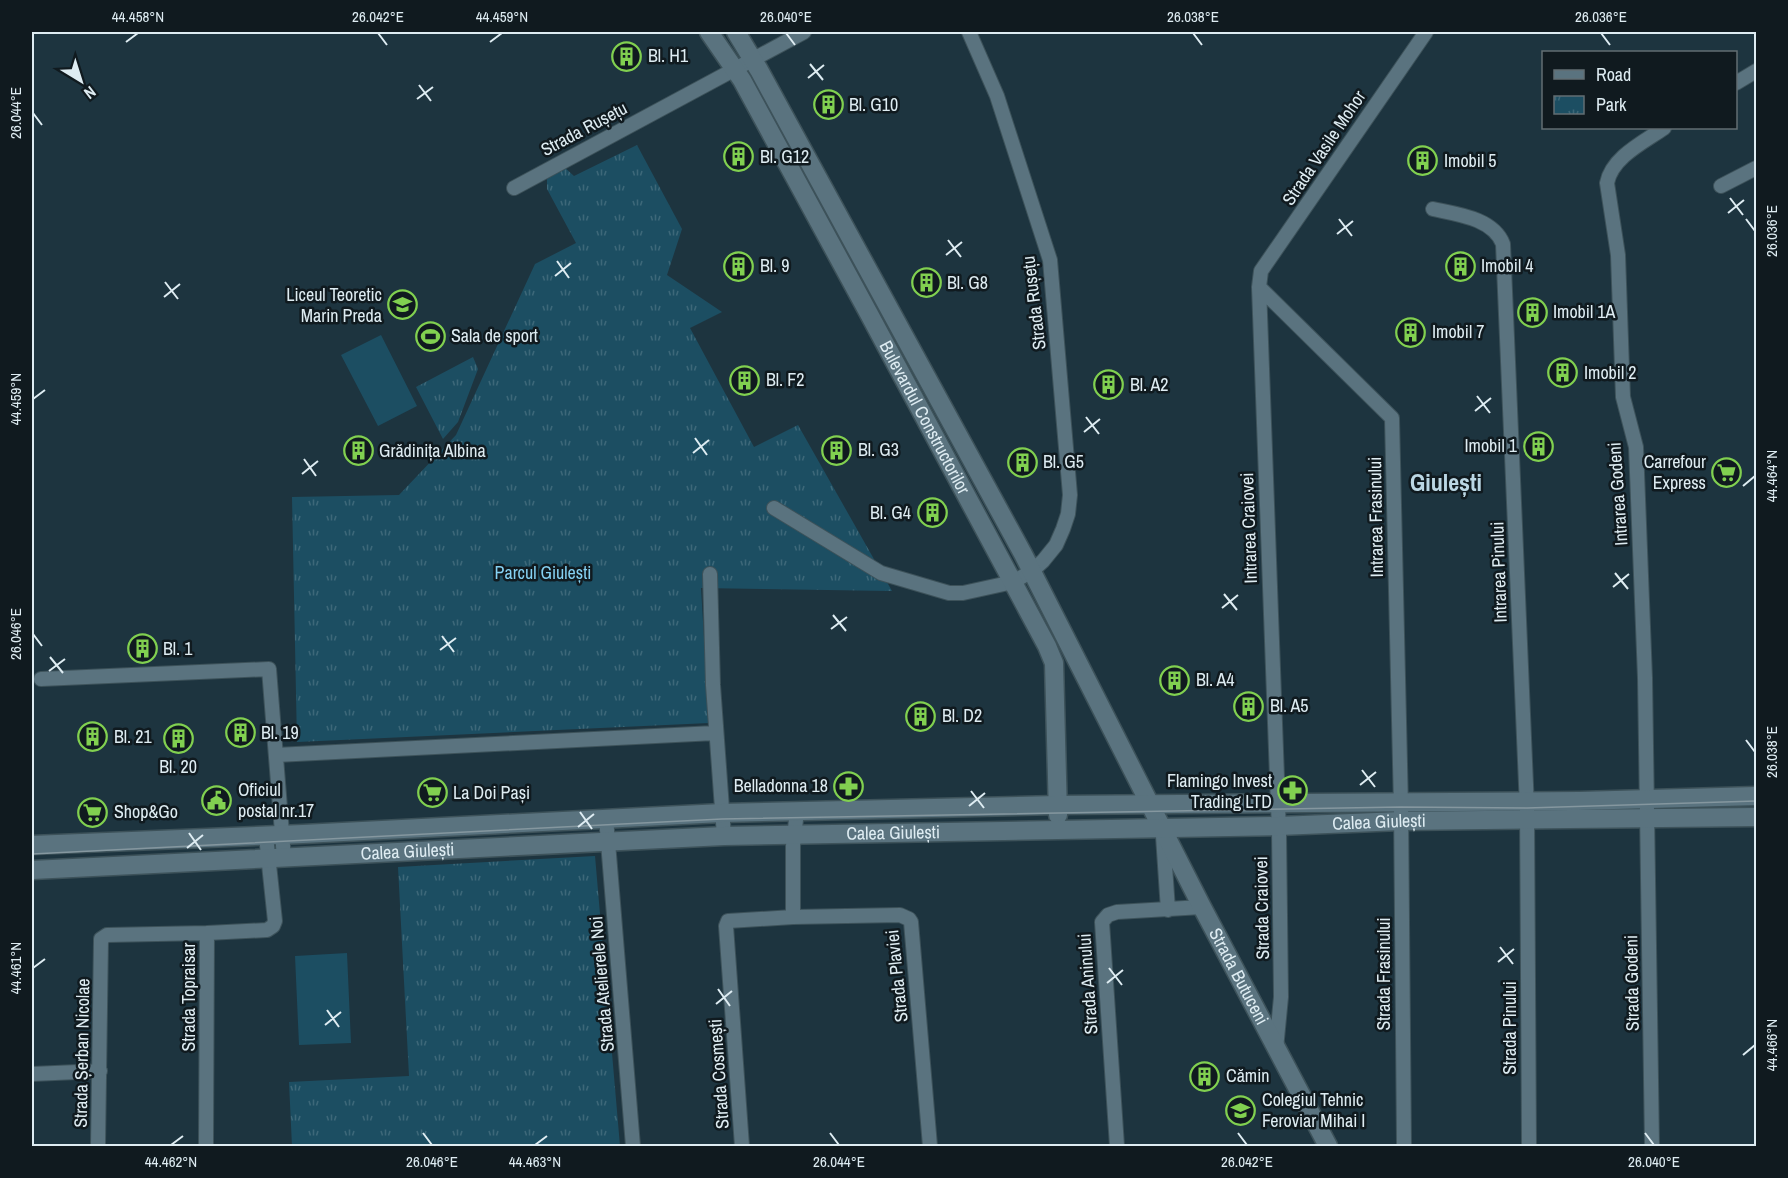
<svg xmlns="http://www.w3.org/2000/svg" width="1788" height="1178" font-family="'Archivo Narrow',sans-serif">
<style>
.grass{fill:#1c4e62}
.park{fill:url(#park-tufts)}
.lines{fill:none;stroke-linecap:round;stroke-linejoin:round}
.street-casing{stroke:#3d525a;stroke-width:16}
.secondary-casing{stroke:#3d525a;stroke-width:21}
.street{stroke:#5a737f;stroke-width:14}
.secondary{stroke:#5a737f;stroke-width:18}
.tram{stroke:#85979f;stroke-width:1.5}
.ticks{fill:none;stroke:#deecf2;stroke-width:2}
.labels{text-anchor:middle;stroke-width:5;stroke-linejoin:round;paint-order:stroke}
.poi-label{font-size:18px;fill:#deecf2;stroke:#101a1f;text-anchor:start}
.street-label{font-size:18px;fill:#deecf2;stroke:#101a1f}
.park-label{font-size:18px;fill:#85d1f2;stroke:#101a1f}
.district-label{font-size:24px;font-weight:bold;fill:#bbd7e4;stroke:#101a1f}
.neatline{fill:none;stroke:#deecf2;stroke-width:2}
.ticks-label{font-size:15px;text-anchor:middle;fill:#deecf2}
</style>
<defs>
<pattern id="park-tufts" width="24" height="20" patternUnits="userSpaceOnUse" patternTransform="scale(1.5)"><rect width="24" height="20" fill="#1c4e62"/><path d="M3 7l-1-3M5 7V3M7 7l1-3M15 17l-1-3M17 17v-4M19 17l1-3" fill="none" stroke="#3d6879"/></pattern>
</defs>
<rect width="100%" height="100%" fill="#1d343f"/>
<!-- grass -->
<path class="grass" d="M381,335L417,406L378,426L341,355Z
M347,953L351,1043L299,1045L295,956Z"/>
<!-- park -->
<path class="park" d="M637,145L682,229L667,275L722,312L690,328L754,447L798,425L892,591L701,588L709,723L297,742L292,497L399,495L456,435L535,264L576,243L547,189V176L564,167L574,176Z
M473,357L478,369L458,422L443,439L416,387Z
M595,856L620,1146H354V1144L292,1146L289,1082L409,1076L398,867Z"/>
<g class="lines">
<defs>
<path id="street" d="M1736,83L1756,71
M1721,186L1756,168
M514,188L804,32
M1433,209C1456,214 1493,218 1503,244L1527,808L1529,1146
M1259,287L1392,418L1401,807L1404,1146
M774,508L881,573L949,593H963L1013,582L1032,571L1043,561L1056,545L1063,529L1068,514L1070,495L1050,260L997,96L969,32
M710,574L713,685L724,836
M41,679L269,669L284,858
M276,755L715,733
M606,818L633,1146
M1163,836L1168,910
M793,917V846L797,811
M1276,1049L1281,997L1279,832L1259,287L1261,271L1426,32
M32,1074L100,1071
M98,1146L101,939L107,935L207,933
M206,1146L207,933L267,930L273,926L275,921L266,836
M742,1146L726,926L728,921L793,917L900,915L909,919L911,922L930,1146
M1117,1146L1102,922L1108,915L1117,912L1202,907
M1652,1146L1645,678L1636,447L1623,397L1618,255L1607,183C1612,157 1644,142 1664,128"/>
<g id="secondary">
<path id="s1" d="M709,32L742,80L868,312L1047,646L1054,663L1058,815"/>
<path id="s2" d="M736,32L759,70L1023,554L1202,907L1328,1146"/>
<path d="M32,845L303,834L722,813L1057,805L1579,801L1756,796"/>
<path id="s3" d="M32,870L724,836L1279,826L1401,821L1756,817"/>
</g>
</defs>
<!-- street casing -->
<use href="#street" class="street-casing"/>
<!-- secondary casing -->
<use href="#secondary" class="secondary-casing"/>
<!-- street -->
<use href="#street" class="street"/>
<!-- secondary -->
<use href="#secondary" class="secondary"/>
<!-- tram -->
<path class="tram" d="M32,854L722,819L1401,807L1527,808L1756,801"/>
</g>
<!-- ticks -->
<path class="ticks" d="M378,33L387,45M786,33L795,45M1193,33L1202,45M1601,33L1610,45M126,42L138,33M490,42L502,33M810,64L823,80M808,78L824,65M419,85L431,101M417,99L433,87M33,113L42,125M1730,198L1743,215M1728,213L1744,200M1339,219L1352,236M1746,219L1755,231M1337,234L1353,221M948,240L961,257M946,255L962,242M557,261L569,278M555,276L571,263M165,282L178,299M164,297L180,284M1477,396L1490,413M33,399L45,390M1475,411L1491,398M1086,417L1099,434M1084,432L1100,419M695,438L707,455M693,453L709,440M304,459L316,476M302,474L318,461M1743,486L1755,476M1615,573L1628,589M1613,587L1629,574M1224,594L1237,610M1222,608L1238,595M833,615L846,631M831,629L847,617M33,634L42,646M442,636L454,652M440,650L456,638M50,657L63,673M49,671L65,659M1746,740L1755,752M1362,770L1375,787M1360,785L1376,772M971,791L984,808M969,806L985,793M580,812L592,829M578,827L594,814M189,833L201,850M187,848L203,835M1500,947L1513,964M1498,962L1514,949M33,968L45,959M1109,968L1122,985M1107,983L1123,970M718,989L730,1006M716,1004L732,991M327,1010L339,1027M325,1025L341,1012M1743,1055L1755,1045M423,1133L432,1145M830,1133L839,1145M1238,1133L1247,1145M1645,1133L1654,1145M171,1145L183,1136M535,1145L547,1136"/>
<!-- icons -->
<defs>
<symbol id="building-ring" viewBox="-11 -11 22 22"><circle r="9.5" fill="#101a1f" stroke="#81d050" stroke-width="1.5"/><path d="M-4-6H4V6H1V3H-1V6H-4ZM-2.5-4.3h1.7v1.8h-1.7ZM.8-4.3h1.7v1.8H.8ZM-2.5-1h1.7V.8h-1.7ZM.8-1h1.7V.8H.8Z" fill="#81d050"/></symbol>
<symbol id="school-ring" viewBox="-11 -11 22 22"><circle r="9.5" fill="#101a1f" stroke="#81d050" stroke-width="1.5"/><path d="M0-5L7-2L0 1L-7-2ZM-4 1L0 2.5L4 1V4Q0 6-4 4Z" fill="#81d050"/></symbol>
<symbol id="stadium-ring" viewBox="-11 -11 22 22"><circle r="9.5" fill="#101a1f" stroke="#81d050" stroke-width="1.5"/><path d="M0-5a6.5 5 0 1 0 0 10a6.5 5 0 1 0 0-10ZM-3.5-1.8h7v3.6h-7Z" fill="#81d050"/></symbol>
<symbol id="supermarket-ring" viewBox="-11 -11 22 22"><circle r="9.5" fill="#101a1f" stroke="#81d050" stroke-width="1.5"/><path d="M-6-5.5h2.5l.6 2H6L4.5 2H-2.5L-4.4-4H-6ZM-1.5 3.2a1.3 1.3 0 1 0 .1 0ZM3 3.2a1.3 1.3 0 1 0 .1 0Z" fill="#81d050"/></symbol>
<symbol id="pharmacy-ring" viewBox="-11 -11 22 22"><circle r="9.5" fill="#101a1f" stroke="#81d050" stroke-width="1.5"/><path d="M-2-6h4v4h4v4h-4v4h-4v-4h-4v-4h4Z" fill="#81d050"/></symbol>
<symbol id="civic-ring" viewBox="-11 -11 22 22"><circle r="9.5" fill="#101a1f" stroke="#81d050" stroke-width="1.5"/><path d="M-.6-6.5H3V-4.5H.6V-3L4-1V1h2V6H-6V1h2V-1L-.6-3ZM-1.2 2.5V6h2.4V2.5Z" fill="#81d050"/></symbol>
</defs>
<g fill-rule="evenodd">
<use href="#building-ring" x="610" y="40" width="33" height="33"/>
<use href="#building-ring" x="812" y="88" width="33" height="33"/>
<use href="#building-ring" x="722" y="140" width="33" height="33"/>
<use href="#building-ring" x="1406" y="144" width="33" height="33"/>
<use href="#building-ring" x="722" y="250" width="33" height="33"/>
<use href="#building-ring" x="1444" y="250" width="33" height="33"/>
<use href="#building-ring" x="910" y="266" width="33" height="33"/>
<use href="#school-ring" x="386" y="288" width="33" height="33"/>
<use href="#building-ring" x="1516" y="296" width="33" height="33"/>
<use href="#building-ring" x="1394" y="316" width="33" height="33"/>
<use href="#stadium-ring" x="414" y="320" width="33" height="33"/>
<use href="#building-ring" x="1546" y="356" width="33" height="33"/>
<use href="#building-ring" x="728" y="364" width="33" height="33"/>
<use href="#building-ring" x="1092" y="368" width="33" height="33"/>
<use href="#building-ring" x="1522" y="430" width="33" height="33"/>
<use href="#building-ring" x="820" y="434" width="33" height="33"/>
<use href="#building-ring" x="342" y="434" width="33" height="33"/>
<use href="#building-ring" x="1006" y="446" width="33" height="33"/>
<use href="#supermarket-ring" x="1710" y="456" width="33" height="33"/>
<use href="#building-ring" x="916" y="496" width="33" height="33"/>
<use href="#building-ring" x="126" y="632" width="33" height="33"/>
<use href="#building-ring" x="1158" y="664" width="33" height="33"/>
<use href="#building-ring" x="1232" y="690" width="33" height="33"/>
<use href="#building-ring" x="904" y="700" width="33" height="33"/>
<use href="#building-ring" x="224" y="716" width="33" height="33"/>
<use href="#building-ring" x="76" y="720" width="33" height="33"/>
<use href="#building-ring" x="162" y="722" width="33" height="33"/>
<use href="#pharmacy-ring" x="832" y="770" width="33" height="33"/>
<use href="#pharmacy-ring" x="1276" y="774" width="33" height="33"/>
<use href="#supermarket-ring" x="416" y="776" width="33" height="33"/>
<use href="#civic-ring" x="200" y="784" width="33" height="33"/>
<use href="#supermarket-ring" x="76" y="796" width="33" height="33"/>
<use href="#building-ring" x="1188" y="1060" width="33" height="33"/>
<use href="#school-ring" x="1224" y="1094" width="33" height="33"/>
</g>
<g class="labels">
<!-- poi labels -->
<g class="poi-label">
<text x="648" y="62">Bl. H1</text>
<text x="849" y="111">Bl. G10</text>
<text x="760" y="163">Bl. G12</text>
<text x="1444" y="167">Imobil 5</text>
<text x="760" y="272">Bl. 9</text>
<text x="1481" y="272">Imobil 4</text>
<text x="947" y="289">Bl. G8</text>
<text x="382" y="301" text-anchor="end">Liceul Teoretic<tspan x="382" dy="21">Marin Preda</tspan></text>
<text x="1553" y="318">Imobil 1A</text>
<text x="1432" y="338">Imobil 7</text>
<text x="451" y="342">Sala de sport</text>
<text x="1584" y="379">Imobil 2</text>
<text x="766" y="386">Bl. F2</text>
<text x="1130" y="391">Bl. A2</text>
<text x="1517" y="452" text-anchor="end">Imobil 1</text>
<text x="858" y="456">Bl. G3</text>
<text x="379" y="457">Grădinița Albina</text>
<text x="1043" y="468">Bl. G5</text>
<text x="1706" y="468" text-anchor="end">Carrefour<tspan x="1706" dy="21">Express</tspan></text>
<text x="911" y="519" text-anchor="end">Bl. G4</text>
<text x="163" y="655">Bl. 1</text>
<text x="1196" y="686">Bl. A4</text>
<text x="1270" y="712">Bl. A5</text>
<text x="942" y="722">Bl. D2</text>
<text x="261" y="739">Bl. 19</text>
<text x="114" y="743">Bl. 21</text>
<text x="178" y="773" text-anchor="middle">Bl. 20</text>
<text x="1272" y="787" text-anchor="end">Flamingo Invest<tspan x="1272" dy="21">Trading LTD</tspan></text>
<text x="828" y="792" text-anchor="end">Belladonna 18</text>
<text x="238" y="796">Oficiul<tspan x="238" dy="21">postal nr.17</tspan></text>
<text x="453" y="799">La Doi Pași</text>
<text x="114" y="818">Shop&amp;Go</text>
<text x="1226" y="1082">Cămin</text>
<text x="1262" y="1106">Colegiul Tehnic<tspan x="1262" dy="21">Feroviar Mihai I</tspan></text>
</g>
<!-- street labels -->
<g class="street-label">
<text transform="translate(584 129) rotate(-28)" y="6">Strada Rușețu</text>
<text transform="translate(1324 148) rotate(-56)" y="6">Strada Vasile Mohor</text>
<text transform="translate(1034 303) rotate(-97)" y="6">Strada Rușețu</text>
<text dy="6" stroke="none"><textPath href="#s1" startOffset="442">Bulevardul Constructorilor</textPath></text>
<text transform="translate(1618 494) rotate(-94)" y="6">Intrarea Godeni</text>
<text transform="translate(1376 517) rotate(-91)" y="6">Intrarea Frasinului</text>
<text transform="translate(1249 528) rotate(-92)" y="6">Intrarea Craiovei</text>
<text transform="translate(1499 572) rotate(-92)" y="6">Intrarea Pinului</text>
<text dy="6" stroke="none"><textPath href="#s3" startOffset="1348">Calea Giulești</textPath></text>
<text dy="6" stroke="none"><textPath href="#s3" startOffset="862">Calea Giulești</textPath></text>
<text dy="6" stroke="none"><textPath href="#s3" startOffset="376">Calea Giulești</textPath></text>
<text transform="translate(1262 908) rotate(-91)" y="6">Strada Craiovei</text>
<text transform="translate(1384 974) rotate(-90)" y="6">Strada Frasinului</text>
<text transform="translate(897 976) rotate(-96)" y="6">Strada Plaviei</text>
<text dy="6" stroke="none"><textPath href="#s2" startOffset="1070">Strada Butuceni</textPath></text>
<text transform="translate(1632 983) rotate(-91)" y="6">Strada Godeni</text>
<text transform="translate(602 984) rotate(-95)" y="6">Strada Atelierele Noi</text>
<text transform="translate(1088 984) rotate(-94)" y="6">Strada Aninului</text>
<text transform="translate(189 997) rotate(-90)" y="6">Strada Topraisar</text>
<text transform="translate(1510 1028) rotate(-90)" y="6">Strada Pinului</text>
<text transform="translate(82 1053) rotate(-89)" y="6">Strada Șerban Nicolae</text>
<text transform="translate(719 1074) rotate(-94)" y="6">Strada Cosmești</text>
</g>
<!-- park labels -->
<g class="park-label">
<text x="543" y="579">Parcul Giulești</text>
</g>
<!-- district labels -->
<g class="district-label">
<text x="1446" y="491">Giulești</text>
</g>
</g>
<!-- border -->
<rect width="1788" height="1178" fill="none" stroke="#101a1f" stroke-width="66"/>
<!-- legend -->
<rect x="1542" y="51" width="195" height="78" fill="#101a1f" stroke="#626e73" stroke-width="1.5"/>
<rect x="1554" y="70" width="30" height="9" fill="#5a737f" stroke="#626e73" stroke-width="1.5"/>
<text x="1596" y="81" font-size="18" fill="#deecf2">Road</text>
<rect x="1554" y="96" width="30" height="18" fill="url(#park-tufts)" stroke="#626e73" stroke-width="1.5"/>
<text x="1596" y="111" font-size="18" fill="#deecf2">Park</text>
<!-- north arrow -->
<g transform="translate(81 81) rotate(142)" stroke="#101a1f" stroke-width="4.5" paint-order="stroke">
<path d="M0-4.5L10 22L0 15L-10 22Z" fill="#deecf2"/>
<text y="-9" font-size="16" font-weight="bold" text-anchor="middle" fill="#deecf2">N</text>
</g>
<rect x="33" y="33" width="1722" height="1112" class="neatline"/>
<g class="ticks-label">
<text x="138" y="22">44.458°N</text>
<text x="378" y="22">26.042°E</text>
<text x="502" y="22">44.459°N</text>
<text x="786" y="22">26.040°E</text>
<text x="1193" y="22">26.038°E</text>
<text x="1601" y="22">26.036°E</text>
<text transform="translate(16 113) rotate(-90)" y="5">26.044°E</text>
<text transform="translate(1772 231) rotate(-90)" y="5">26.036°E</text>
<text transform="translate(16 399) rotate(-90)" y="5">44.459°N</text>
<text transform="translate(1772 476) rotate(-90)" y="5">44.464°N</text>
<text transform="translate(16 634) rotate(-90)" y="5">26.046°E</text>
<text transform="translate(1772 752) rotate(-90)" y="5">26.038°E</text>
<text transform="translate(16 968) rotate(-90)" y="5">44.461°N</text>
<text transform="translate(1772 1045) rotate(-90)" y="5">44.466°N</text>
<text x="171" y="1167">44.462°N</text>
<text x="432" y="1167">26.046°E</text>
<text x="535" y="1167">44.463°N</text>
<text x="839" y="1167">26.044°E</text>
<text x="1247" y="1167">26.042°E</text>
<text x="1654" y="1167">26.040°E</text>
</g>
</svg>
